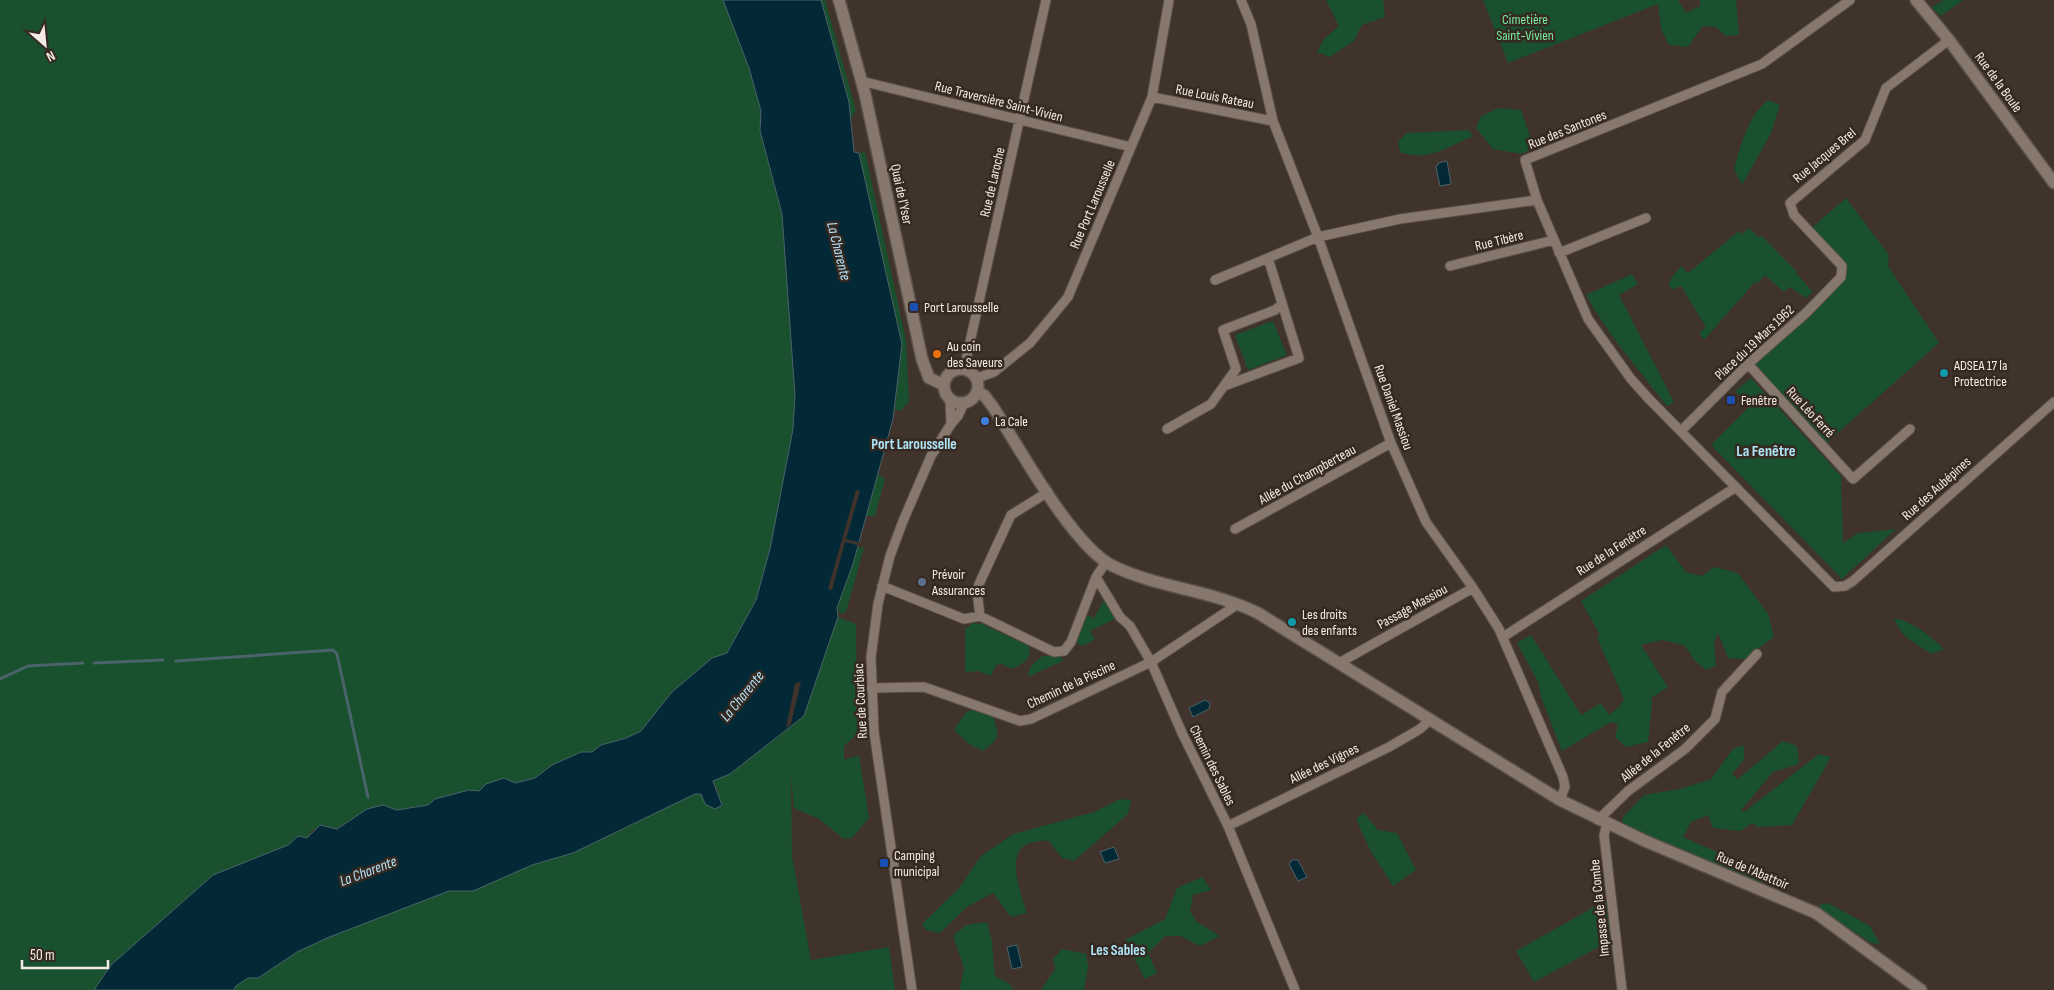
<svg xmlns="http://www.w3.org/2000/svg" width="2054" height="990" font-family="'Sofia Sans Condensed',sans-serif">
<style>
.green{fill:#19502e}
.water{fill:#032936;stroke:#4b636a}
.pier{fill:#40332b}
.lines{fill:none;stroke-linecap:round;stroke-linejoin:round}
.stream{stroke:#4b636a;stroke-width:3}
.minor-casing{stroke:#5b514a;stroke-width:11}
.tertiary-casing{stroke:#5b514a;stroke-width:14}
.minor{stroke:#87786e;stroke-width:9}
.tertiary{stroke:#87786e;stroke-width:11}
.transit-dot{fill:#1a4fb4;stroke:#362921;stroke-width:2}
.food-dot{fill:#e8710a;stroke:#362921;stroke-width:2}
.culture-dot{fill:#0f9aa8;stroke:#362921;stroke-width:2}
.shop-dot{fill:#3f7fe0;stroke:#362921;stroke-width:2}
.service-dot{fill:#5c6f8a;stroke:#362921;stroke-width:2}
.labels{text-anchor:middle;stroke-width:5;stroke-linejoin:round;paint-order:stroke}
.park-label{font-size:14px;fill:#77ea9e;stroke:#362921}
.street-label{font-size:14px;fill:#f3ebe5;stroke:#362921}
.poi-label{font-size:14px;fill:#f3ebe5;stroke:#362921;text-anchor:start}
.water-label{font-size:15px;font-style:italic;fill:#b3e4fb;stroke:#362921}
.neighbourhood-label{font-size:15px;font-weight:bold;fill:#afe3f6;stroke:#362921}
.quarter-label{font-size:16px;font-weight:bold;fill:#afe3f6;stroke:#362921}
</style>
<rect width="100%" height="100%" fill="#40332b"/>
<!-- green -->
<path class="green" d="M0,0H723L749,68L761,111L760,131L782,214L795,396L793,429L770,549L756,600L727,653L712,658L671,693L641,731L626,738L601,745L592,752H581L552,765L535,778L515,783L486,784L479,791L469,790L435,799L428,805L397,810L383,805L371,808L336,829L320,825L311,831L307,838L298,837L449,891H473L532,865L573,853L695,794L719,793L713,781L730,774L804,716L838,617L856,624L857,734L844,746V760L859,755L869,818L852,838L844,839L819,819L794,808L791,776L792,856L811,960L889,947L895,990H0Z
M821,0H825L856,110L850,120L847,92Z
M1326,0H1383L1385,17L1362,25L1354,41L1330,57L1317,52L1324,39L1339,26Z
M1483,0H1678L1686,13L1700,6V0H1736L1739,35L1726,36L1716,27L1703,26L1688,47L1669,45L1661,29L1658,4L1508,63Z
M1944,0H1964L1940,16L1932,7Z
M1768,100L1780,105L1771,133L1742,185L1734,169C1740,147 1749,114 1768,100Z
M1499,108L1521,110L1534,148L1522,154L1493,149L1476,128L1481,116Z
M1469,130L1473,136C1450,146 1426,163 1400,152L1398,141L1407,133Z
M865,152L906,340L909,402L900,411L895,409L902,344L859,153Z
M1846,198L1889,255L1888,266L1939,343L1823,446L1748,364L1843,271L1809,230Z
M1749,228L1758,237L1762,236L1797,272L1796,273L1813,292L1806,298L1790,287L1784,292L1765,275L1757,284L1755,282L1704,340L1699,333L1706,327L1681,286L1672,290L1669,284L1672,277L1681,266L1688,273L1739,231L1741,235Z
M1632,274L1638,284L1619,295L1674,402L1667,406C1639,370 1608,335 1586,295Z
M1273,321L1287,355L1248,370L1235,335Z
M1751,378L1841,476L1843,543L1858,533L1896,529L1842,579L1711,445L1750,406L1735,391Z
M878,474L885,479L875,516H866Z
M1666,545L1686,572L1702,576L1714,567L1738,573L1768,614L1774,637L1744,659L1728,658L1718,633L1714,642L1716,666L1706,670L1695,661L1685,646L1663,640L1641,645L1668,687L1651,698L1652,704L1648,742L1626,747L1615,737L1618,725L1611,722L1562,751L1541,697L1538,682L1517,643L1531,635L1581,715L1601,703L1609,715L1620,706L1624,699L1597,638L1600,635L1581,601Z
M862,547L864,548L846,612L841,614L837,608L857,549Z
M1105,598L1117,618L1090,631L1095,640L1082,646L1076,642L1087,615L1094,618Z
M1894,618C1914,622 1929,635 1944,649L1932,654C1915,643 1901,638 1894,618Z
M971,623L982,624L1029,646L1030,654L1025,662L1013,669L1001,664L996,665L991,676L978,671L965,672V628L970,626Z
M1042,656H1061L1063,661L1030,676L1028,675L1031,666Z
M972,710L993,716C999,736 1001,738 983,751L969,744L954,730L966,712Z
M1783,741L1797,746L1799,764L1773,772L1741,810L1744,812L1819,754L1831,757L1792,825L1758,827L1752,823L1741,831L1713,828L1708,815L1691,822L1683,837L1750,867L1764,878L1758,888L1622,826L1623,817L1644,795L1680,789L1711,779L1733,749L1744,745V760L1732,774L1738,779Z
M1120,799L1131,800L1128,814L1074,861L1062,858L1049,841C999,838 1018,884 1027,913L1011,917L993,893L967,907L940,933L926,930L922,924L960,887L981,856L1013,834L1094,812Z
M1364,813L1378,830L1397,833L1416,870L1393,886L1370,850L1356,819Z
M1202,877L1211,890L1193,895L1190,911L1197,922L1220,936L1200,946L1181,936H1165L1148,953L1157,973L1145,979L1125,940L1165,919L1177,888Z
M1608,899L1610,941L1534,982L1516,951Z
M1828,903L1870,926L1880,944L1871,943L1824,912L1819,905Z
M987,922L992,941L995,976L1010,984L1013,990H961L960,988L964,968L953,936L966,925Z
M1062,949L1086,954L1088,967L1084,990H1041L1055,969L1053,959Z"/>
<!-- water -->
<path class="water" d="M723,0H821L849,102L854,152L859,153L902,344L893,419L853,564L837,608L838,617L804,716L730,774L713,781L722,805L715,809L705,804L701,794H695L573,853L532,865L473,891H449L327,938L297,952L258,978H248L236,986L234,990H94L111,965L213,875L288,845L298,836L307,838L320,825L337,829L367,809L383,805L397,810L428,805L435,799L469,790L479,791L486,784L504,778L515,783L535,778L552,765L581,752H592L601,745L626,738L641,731L671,693L712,658L727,653L756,600L770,549L793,429L795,396L782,214L760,131L761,111L749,68Z
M1447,161L1451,184L1440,186L1436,167L1439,163Z
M1205,700L1210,703L1209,709L1193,717L1189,708Z
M1114,847L1119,859L1105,863L1100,852Z
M1292,860H1298L1307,877L1298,881L1289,864Z
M1017,945L1022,967L1012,969L1007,947Z"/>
<!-- pier -->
<path class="pier" d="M856,490L860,491L846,539L861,543L860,546L845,542L832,590L828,589Z
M801,681L791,724L786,728L795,684Z"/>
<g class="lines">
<!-- stream -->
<path class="stream" d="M176,661L333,650L337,654L368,797
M94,663L163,660
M0,679L28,666L83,663"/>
<defs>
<path id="minor" d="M1241,0L1251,24L1273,121L1318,237L1391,443L1426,522L1473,588L1499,629L1563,777L1565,787L1560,800
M1850,0L1762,64L1525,160L1537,200L1588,319L1631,379L1649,399L1834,587L1845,586L1853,581L2054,402
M861,81L1131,147
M1152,97L1273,121
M1559,253L1646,218
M1450,266L1554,240
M1215,280L1268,258
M1748,364L1853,479L1910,429
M964,369L1046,0
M977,378L994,372L1030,343L1068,297L1152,97L1169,0
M1224,386L1299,358L1268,258L1318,237L1400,219L1537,200
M950,399L951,424
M1167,429L1211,404L1236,369L1223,330L1275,310L1281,305
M1681,431L1748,364L1806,313L1841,277L1842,266L1794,215L1790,203L1865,140L1886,88L1949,40
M1235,529L1391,443
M1096,577L1120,617L1130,626L1151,662L1182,733L1228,826L1295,990
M882,586L964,619L980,616L1054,652L1064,651L1071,642L1096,577L1106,562
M980,616L977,591L979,584L1011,515L1048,492
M1503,637L1736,487
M1339,663L1473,588
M871,688L924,687L1020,721L1031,719L1151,662L1238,604
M1598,820L1628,791L1685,749L1715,719L1722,692L1757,654
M1607,824L1604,835L1622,990
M1228,826L1389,747L1420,729L1430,720
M912,990L874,732L871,657L878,604L890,556L903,521L931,456L951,424L958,416L964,403"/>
<path id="tertiary" d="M839,0L865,94L922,359L929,378L944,385
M1916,0L1949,40L2054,183
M944 386a17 17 0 1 1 34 0a17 17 0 1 1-34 0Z
M977,393L984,395L993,407C1019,447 1073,547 1113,566C1158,588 1211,590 1258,613L1560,800L1645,841L1816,913L1921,990"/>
</defs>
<!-- minor casing -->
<use href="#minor" class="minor-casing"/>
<!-- tertiary casing -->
<use href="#tertiary" class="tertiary-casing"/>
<!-- minor -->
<use href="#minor" class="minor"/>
<!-- tertiary -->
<use href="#tertiary" class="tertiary"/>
</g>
<!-- markers -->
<g class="transit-dot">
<rect x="909" y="302" width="10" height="10" rx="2.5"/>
<rect x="1726" y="395" width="10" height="10" rx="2.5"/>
<rect x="879" y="858" width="10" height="10" rx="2.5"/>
</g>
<circle class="food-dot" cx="937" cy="354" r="5"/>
<g class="culture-dot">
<circle cx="1944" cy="373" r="5"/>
<circle cx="1292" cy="622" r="5"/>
</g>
<circle class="shop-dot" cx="985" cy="421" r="5"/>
<circle class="service-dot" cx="922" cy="582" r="5"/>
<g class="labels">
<!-- park labels -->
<g class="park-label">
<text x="1525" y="24">Cimetière<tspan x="1525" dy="16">Saint-Vivien</tspan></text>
</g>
<!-- street labels -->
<g class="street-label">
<text transform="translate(1999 82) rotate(54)" y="5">Rue de la Boule</text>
<text transform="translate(1215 96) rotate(11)" y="5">Rue Louis Rateau</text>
<text transform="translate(999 101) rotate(14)" y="5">Rue Traversière Saint-Vivien</text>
<text transform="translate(1567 129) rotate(-22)" y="5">Rue des Santones</text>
<text transform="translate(1824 155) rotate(-40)" y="5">Rue Jacques Brel</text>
<text transform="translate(992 182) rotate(-77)" y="5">Rue de Laroche</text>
<text transform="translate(902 194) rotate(78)" y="5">Quai de l'Yser</text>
<text transform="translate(1092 204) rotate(-67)" y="5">Rue Port Larousselle</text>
<text transform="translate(1499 240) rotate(-14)" y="5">Rue Tibère</text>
<text transform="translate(1754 342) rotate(-43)" y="5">Place du 19 Mars 1962</text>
<text transform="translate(1394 407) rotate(70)" y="5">Rue Daniel Massiou</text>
<text transform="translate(1811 412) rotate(47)" y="5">Rue Léo Ferré</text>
<text transform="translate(1307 474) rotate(-29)" y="5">Allée du Champberteau</text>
<text transform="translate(1936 488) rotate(-42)" y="5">Rue des Aubépines</text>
<text transform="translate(1611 550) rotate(-33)" y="5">Rue de la Fenêtre</text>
<text transform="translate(1412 606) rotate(-29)" y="5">Passage Massiou</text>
<text transform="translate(1071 684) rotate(-25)" y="5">Chemin de la Piscine</text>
<text transform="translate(860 701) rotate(-93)" y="5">Rue de Courbiac</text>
<text transform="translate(1655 752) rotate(-39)" y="5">Allée de la Fenêtre</text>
<text transform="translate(1324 763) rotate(-26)" y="5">Allée des Vignes</text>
<text transform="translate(1213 765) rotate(64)" y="5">Chemin des Sables</text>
<text transform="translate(1753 870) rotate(23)" y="5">Rue de l'Abattoir</text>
<text transform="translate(1599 908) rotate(-96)" y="5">Impasse de la Combe</text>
</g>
<!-- poi labels -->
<g class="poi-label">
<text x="924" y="312">Port Larousselle</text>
<text x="947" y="351">Au coin<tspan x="947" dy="16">des Saveurs</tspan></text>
<text x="1954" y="370">ADSEA 17 la<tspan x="1954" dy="16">Protectrice</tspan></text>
<text x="1741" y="405">Fenêtre</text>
<text x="995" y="426">La Cale</text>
<text x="932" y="579">Prévoir<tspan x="932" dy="16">Assurances</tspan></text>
<text x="1302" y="619">Les droits<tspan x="1302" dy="16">des enfants</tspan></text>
<text x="894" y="860">Camping<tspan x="894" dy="16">municipal</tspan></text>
</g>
<!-- water labels -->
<g class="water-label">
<text transform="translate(839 251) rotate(76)" y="5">La Charente</text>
<text transform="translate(742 696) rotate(-51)" y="5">La Charente</text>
<text transform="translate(368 871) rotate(-21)" y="5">La Charente</text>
</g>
<!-- neighbourhood labels -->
<g class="neighbourhood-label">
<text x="914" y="449">Port Larousselle</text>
<text x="1118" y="955">Les Sables</text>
</g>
<!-- quarter labels -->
<g class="quarter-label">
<text x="1766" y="456">La Fenêtre</text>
</g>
</g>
<!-- north arrow -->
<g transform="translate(45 45) rotate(153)" stroke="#362921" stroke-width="4" paint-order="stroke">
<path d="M0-4L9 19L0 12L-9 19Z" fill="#f3ebe5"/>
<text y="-8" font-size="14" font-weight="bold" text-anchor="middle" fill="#f3ebe5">N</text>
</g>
<!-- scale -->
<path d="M22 960v8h86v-8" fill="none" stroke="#f3ebe5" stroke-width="2.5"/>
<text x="30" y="960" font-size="15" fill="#f3ebe5" stroke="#362921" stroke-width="4" paint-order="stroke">50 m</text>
</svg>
